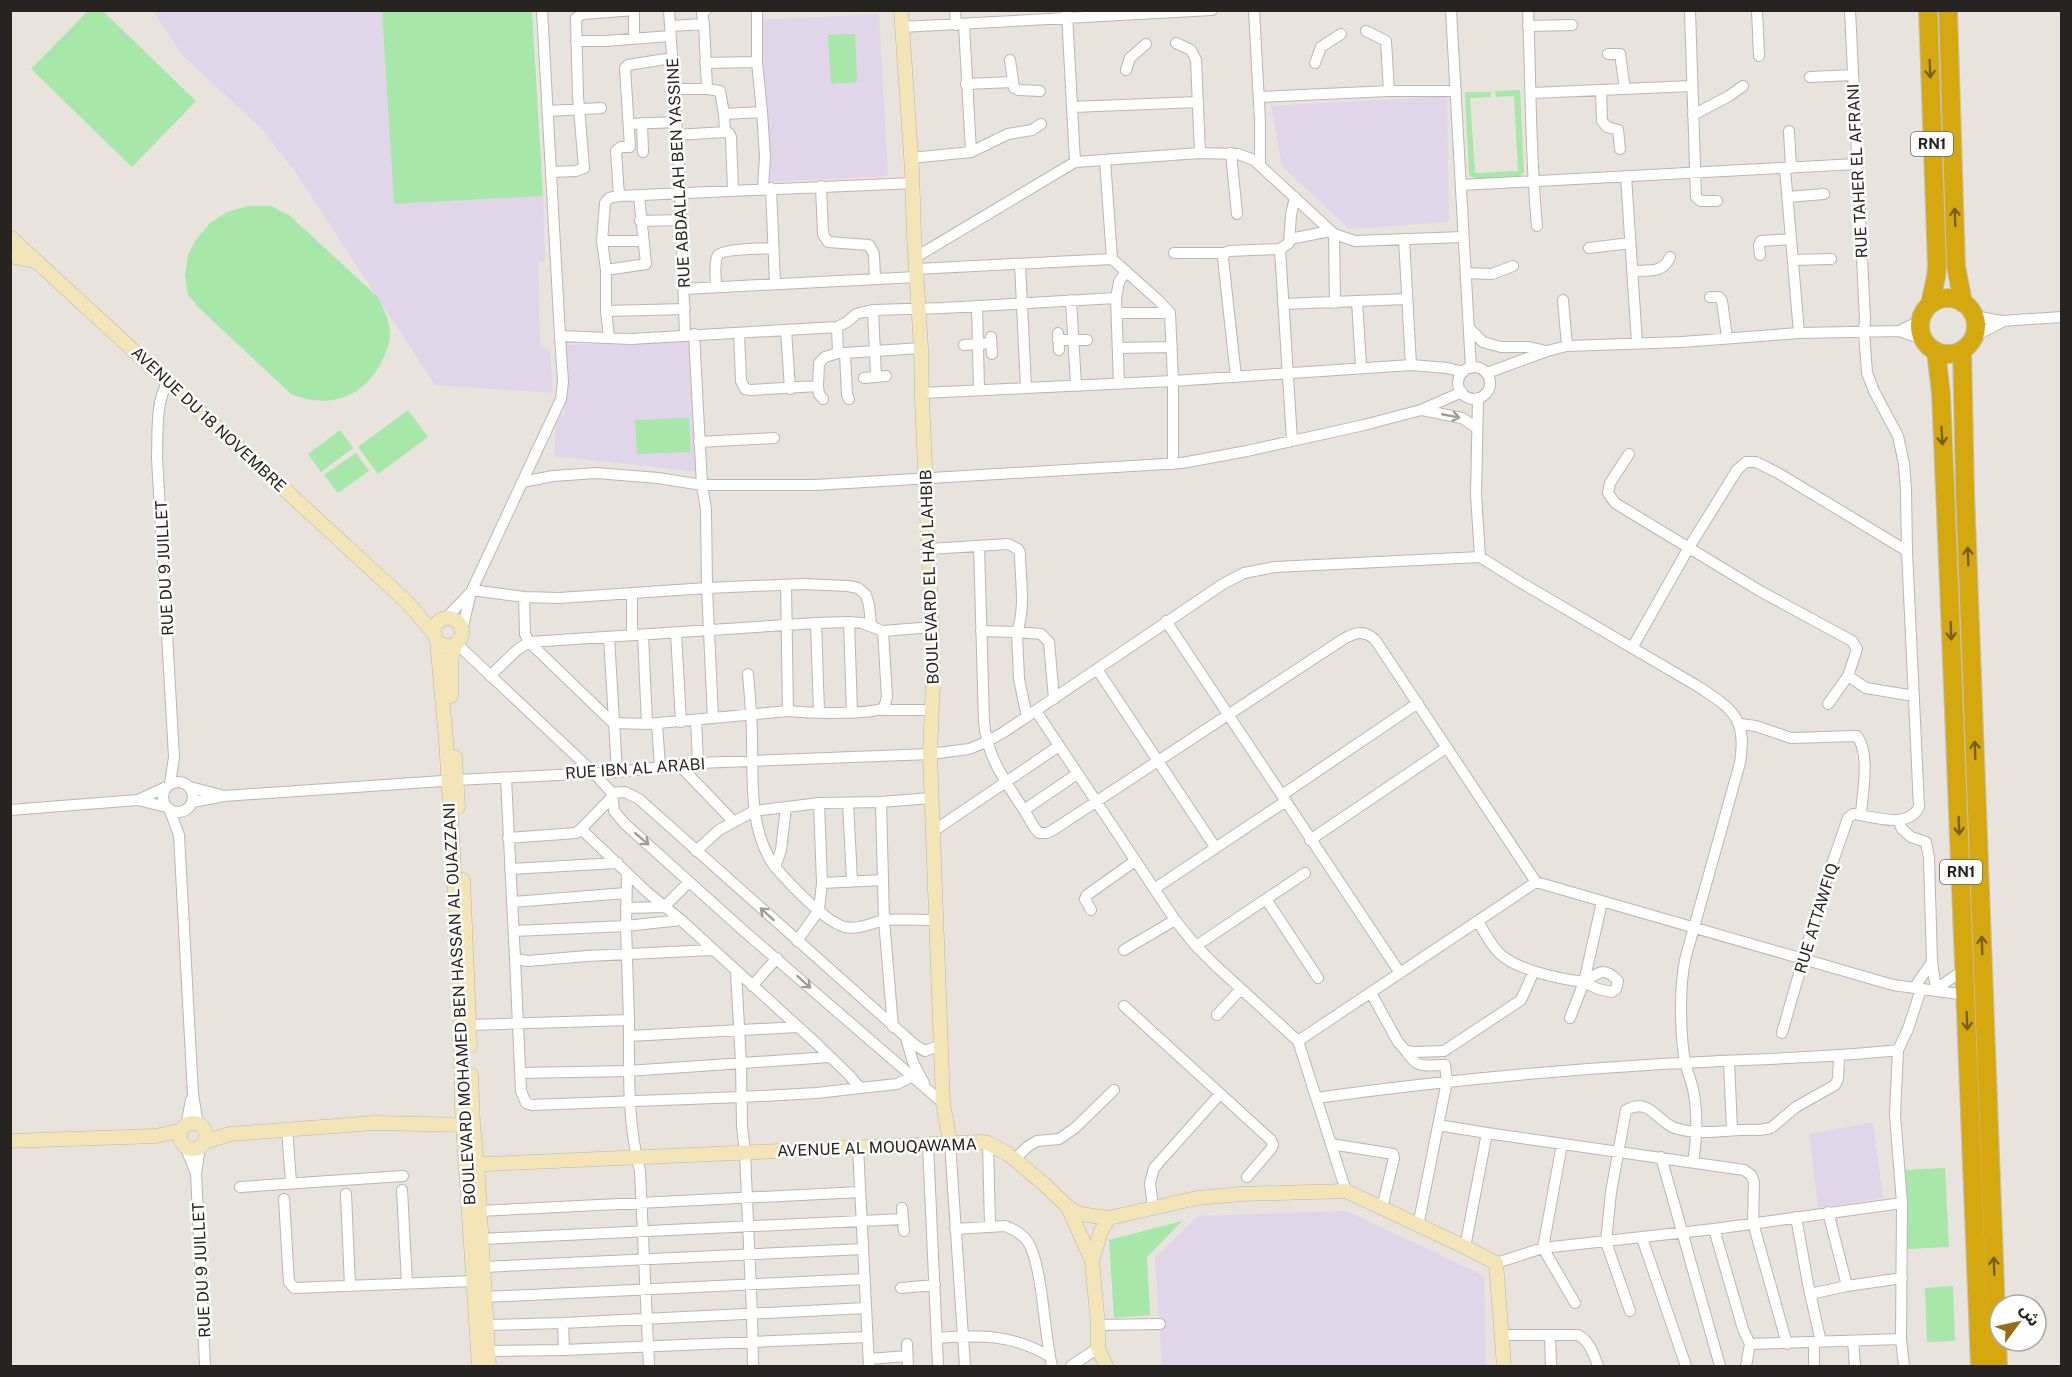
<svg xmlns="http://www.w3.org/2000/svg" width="2072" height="1377" font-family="'Public Sans','Noto Sans Arabic',sans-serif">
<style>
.education{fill:#e0d5e9}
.green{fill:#a7e7aa}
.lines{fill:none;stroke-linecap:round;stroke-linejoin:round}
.street-casing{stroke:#bcb5b0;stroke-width:12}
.secondary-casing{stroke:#bcb5b0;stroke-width:15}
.highway-casing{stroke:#c2c1c1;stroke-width:20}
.street{stroke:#fff;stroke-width:10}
.secondary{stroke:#f3e5b7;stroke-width:14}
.highway{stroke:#d6a80f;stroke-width:18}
.oneway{stroke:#755f19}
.oneway2{stroke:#9d9c9b}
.labels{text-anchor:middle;stroke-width:5;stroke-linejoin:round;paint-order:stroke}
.shield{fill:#fff;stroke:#676564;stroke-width:1.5}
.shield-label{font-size:15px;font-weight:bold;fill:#262321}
.street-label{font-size:16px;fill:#262321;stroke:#fff}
</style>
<rect width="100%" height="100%" fill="#e9e3dd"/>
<!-- education -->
<path class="education" d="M153,11H382L394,204L543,196L545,262H538L540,345L550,351L553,393L435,385L296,173L261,128L183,56Z
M879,14L888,176L764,182L759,20Z
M1447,96L1449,222L1349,229L1282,166L1271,106Z
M692,340L699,472L554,456L557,414L564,415L563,345Z
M1873,1122L1883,1198L1818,1208L1809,1134Z
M1347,1211L1484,1276L1486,1366H1162L1155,1258L1198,1216Z"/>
<!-- green -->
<path class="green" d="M88,11H103L196,101L132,167L31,69Z
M382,11H532L543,196L394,204Z
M855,34L857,82L831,84L828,35Z
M1520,90L1524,172L1520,176L1475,179L1469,175L1465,92H1491V97L1470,98L1475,173L1518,171L1514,96L1496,97L1495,91Z
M248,206H271L289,215L378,297C383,308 389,320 390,332C391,343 385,354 381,363C362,399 327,409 291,394L198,307L188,295L185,275L188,255L195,241L210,223L227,212Z
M408,410L428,437L378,474L358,447Z
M689,418L691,452L637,454L635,420Z
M340,430L353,448L321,472L308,454Z
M356,453L369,471L338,493L324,475Z
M1945,1168L1949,1247L1907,1249L1902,1170Z
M1182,1221L1147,1257L1150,1315L1114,1318L1109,1240Z
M1953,1286L1955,1341L1927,1342L1925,1288Z"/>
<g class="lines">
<defs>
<path id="street" d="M542,10L560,336
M669,10L679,164L685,335
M757,10V62L762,112L765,156L763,188
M955,10L956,25
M1254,10L1260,121V164
M1451,10L1471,368
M1528,10C1531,82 1530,154 1537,226
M1690,10L1696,197L1701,201H1717
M1757,10L1759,56
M634,12V39
M1067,13L1075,162
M704,24L702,14L706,10
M964,25L971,152
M670,26L704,24L707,89H675
M1528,26L1572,25
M902,27L1212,10
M1366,31L1386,41L1389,91
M576,41H605L670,36
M1176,43L1191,50L1196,60L1200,153
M1608,54H1620L1625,89
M672,58L628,65L625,68L630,147H621L616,151L619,196L913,183
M1010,60L1014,88L1019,90L1040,91
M705,63L757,62
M1315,63L1321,47L1341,34
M1126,70L1130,58L1146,44
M1810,77L1853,75
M966,84L1013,82
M707,89L720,91L724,114
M1601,90L1602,121L1607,127L1618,130L1620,149
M1532,93L1692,86
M1259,97L1389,91H1456
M1072,107L1198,102
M548,111L601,108
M1693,115L1729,96L1743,86
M642,123L643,152
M629,124L676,122
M1789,131L1791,168
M677,135L725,132
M1231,153L1237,214
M911,158L971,152L1008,134L1032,130L1041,124
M1105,160L1112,259L1158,300L1170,313L1173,381V464
M1785,169L1799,333
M552,172L576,171L584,168L578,96L576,18L583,14L634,10
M1626,176L1637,343
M1461,185L1856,164
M821,186L823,234L828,242L869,245L874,254L875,279
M771,188L775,284
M733,191L731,137L729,133L725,132L724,114L762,112
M1788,197L1824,194
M640,221L681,220
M1334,234L1335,303
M1290,239L1330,231
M1404,239L1411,365
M602,241H644
M1589,248L1630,243
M1174,253H1225
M1760,255L1759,245L1761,241L1791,239
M916,257L1075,162L1200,153L1238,154L1254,160L1334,234L1355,241L1463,237
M1793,260L1831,259
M1020,264L1026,387
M916,269L1112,259
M606,270L646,264L639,196
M1633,271C1648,270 1663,274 1670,257
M1466,273L1492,274L1513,266
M716,286C716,278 714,265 717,257C720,248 763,249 773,248
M684,289L916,277
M1710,297H1719L1722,301L1727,337
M1116,298L1119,282L1126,271
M1071,300L1076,385
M1563,300L1567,346
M1357,301L1361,367
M1283,304L1407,299
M977,306L979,389
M873,310L876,376
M606,311L685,309
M1117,313H1170
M1974,316L2001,321L2062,317
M837,327L838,353H845L847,395L849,399
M1469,328L1483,342L1501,347H1529L1546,351
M786,330L790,389
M1899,331L1920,321
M739,333L741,381L745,389L751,390L818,386L819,394L823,399
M1058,333L1059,350
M609,337L606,311V270L602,241L605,203L609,198L619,196
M991,337L992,354
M1973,337L2002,322
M1058,340H1087
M964,345L991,343
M1118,348L1172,347
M845,353L921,348
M1458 383a16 16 0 1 1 32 0a16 16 0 1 1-32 0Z
M1487,373L1547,351L1567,346L1682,342L1799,333L1899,331L1923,339
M1236,377L1223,258L1225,253L1229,251L1280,249
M864,378L886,376
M168,381C155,404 158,432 157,458L174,757L170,784
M818,386L819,363L825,357L838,353
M922,393L1173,381L1411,365L1447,368L1463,372
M1478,398L1476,495L1480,557
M1422,410L1462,418L1477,428
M1292,440L1280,249L1289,243L1291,215L1295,197
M699,442L774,438
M1629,454L1610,483L1608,493L1615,503L1760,591L1852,641L1857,649L1848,676L1828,704
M522,482L553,476L596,473L658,478L702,485H815L1182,463L1247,451L1364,425L1421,410L1462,392
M979,546L984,722C987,757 1005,781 1024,810C1029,817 1032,826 1039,833H1047L1053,830L1342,640C1355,632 1365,629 1376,641L1536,882L1893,985L1966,995
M929,549L1008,544L1018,549L1020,553C1020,579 1026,607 1017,632L981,631
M786,585L788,711C807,713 869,715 884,708L887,697L883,631
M472,590L524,597L559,598L707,588L802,584L848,586L858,588L866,595L869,605L871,625
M632,595V635
M524,597L525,634L529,642L613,723L647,724L713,718L707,588L706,509L702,485L694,334
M446,618L471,592
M1166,621L1400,973
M849,622L862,623L883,631L932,627
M816,623L819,712
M462,631L471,592L561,399L563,382L560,336L631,339L837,327L847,322L856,314L873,310L943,308L1116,298L1119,384
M676,633L681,722
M643,635L647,724
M609,637L617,772
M457,644L593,772L612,793L614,811L625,824L745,932L943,1103
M1632,648L1688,549L1737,470L1746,462H1756L1778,473L1907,551
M1097,669L1215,847
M748,674C750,696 752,718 752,740C753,783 749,831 775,867
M490,676L517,650L529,642L816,623L849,622L852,712
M1848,676L1866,688L1914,696
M882,710H932
M1036,711L1175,920L1196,946L1216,966L1298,1041L1346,1191
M1027,717L1019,679L1017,632L1041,634L1049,642L1054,699
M713,718L788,711
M696,720L698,763
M657,723L660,767
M1740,724L1756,726L1791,738L1857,736C1871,755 1862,793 1861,815
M679,765L734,822
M506,778L515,959L528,961L587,956L712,950
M163 797a15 15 0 1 1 30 0a15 15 0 1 1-30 0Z
M190,787L221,795
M612,793L625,792L639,799L915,1045L925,1051L941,1045
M1282,795L1418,703
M138,800L166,787
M193,802L224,796L457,780L617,772L698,763L930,754L969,749L986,742L1004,732L1223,584L1244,573L1275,567L1480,557L1520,582L1699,687C1734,710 1747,719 1740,763L1686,956C1679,984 1680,1033 1685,1062C1687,1071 1691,1080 1693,1089C1698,1113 1697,1138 1693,1162
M881,802L931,798
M819,803L822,883L883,880
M848,803L852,881
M786,807L781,850L775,867C789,883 825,922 845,927C860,930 872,922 886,920C903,919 920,920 937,920
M10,810L138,800L166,807
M1024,810L1077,774
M170,811L179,835L193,1094L198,1125
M1898,820L1902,829L1911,837L1926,842L1929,858L1932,962L1936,989
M581,829L612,797
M932,832L1059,746
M508,838L576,833L581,829L647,892L681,920L817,1044L849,1075L860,1088L897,1084L913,1076
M1310,840L1446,748
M696,851L719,830L754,811L819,803L881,802L884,920L893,1027
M510,869L618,863
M627,873L626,926L629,1020
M1154,889L1286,801
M1266,899L1318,978
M513,902L626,893
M626,908L664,907L689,882
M1091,910L1085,899L1087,895L1135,861
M1478,921C1484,932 1490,944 1499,953C1516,970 1560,979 1584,982L1602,902
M514,931L626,926L681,920
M797,941L819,910L822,883
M1196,946L1305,873
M1124,950L1175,920
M515,959L521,1091L526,1103L532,1105L741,1097L817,1093L860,1088
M736,972L741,1063L742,1126L745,1153L752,1314L753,1366
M752,986L777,958
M1914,988L1932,962
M1936,989L1965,969
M1371,993L1398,1042L1406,1051L1414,1052L1444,1051L1521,1000L1534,971
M1124,1006L1271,1140L1273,1145L1271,1149L1247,1177
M1217,1015L1241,989
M1570,1018L1584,982L1598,989L1612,992L1616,989L1618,981C1604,966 1599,972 1584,982
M470,1025L629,1020C629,1070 627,1122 640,1171L649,1366
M1782,1033L1824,887L1848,818L1853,814C1873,816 1908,830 1919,807L1907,551L1906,490L1904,464L1898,436L1874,391L1867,373L1864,332L1865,319L1850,10
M629,1036L798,1027
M906,1038L913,1062L924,1083
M1298,1041L1536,882
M1406,1051C1418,1070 1424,1065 1445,1065L1447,1081L1418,1226
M1729,1061L1732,1130
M520,1073L628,1071L829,1057
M1316,1098C1431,1082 1546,1071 1662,1064C1741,1059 1819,1059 1898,1050
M1438,1125L1487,1133
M186,1126L191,1100
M287,1129L291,1182
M950,1143L965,1366
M988,1143L990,1226
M1331,1144L1393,1154L1394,1158L1382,1208
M1562,1144L1543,1248L1575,1303
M928,1145L938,1366
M185,1146L196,1173
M200,1147L196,1173L205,1366
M858,1147L869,1366
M1661,1157L1720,1366
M1015,1159L1027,1147L1037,1141L1059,1139L1075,1128L1114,1090
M240,1187L403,1176
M402,1190L407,1283
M346,1194L350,1286
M284,1199L289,1282L294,1288L473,1281
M902,1208L904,1231
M1153,1208L1150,1183L1154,1168L1220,1094
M479,1211L860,1192
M1828,1212L1847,1286L1902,1278
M1796,1217L1808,1284L1821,1342
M955,1229L1005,1226C1014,1229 1022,1234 1028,1242C1043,1267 1044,1335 1052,1366
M1714,1229L1743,1329L1750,1344L1746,1366
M1642,1238L1686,1366
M481,1239L903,1219
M1465,1247L1487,1133L1744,1170L1751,1175L1754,1182L1753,1223L1787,1344
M1496,1263L1543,1248L1714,1229L1902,1203
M483,1267L863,1249
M901,1288L935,1285
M1810,1294L1847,1286
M485,1297L865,1279
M1630,1311L1606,1242L1611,1192L1626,1110C1650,1097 1656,1121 1675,1128C1702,1137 1733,1128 1760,1130L1771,1128L1796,1107L1835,1085L1838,1079L1839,1057
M563,1323L564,1350
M487,1325L563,1323L866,1308
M1098,1325L1160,1324
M1502,1335H1578C1590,1341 1594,1355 1598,1366
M1550,1335L1551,1366
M937,1338C980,1335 1011,1334 1049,1356
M1853,1341L1855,1366
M1814,1343V1366
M907,1344L908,1366
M1750,1344L1901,1339
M488,1351L564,1350L867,1337
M869,1359L907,1356
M1071,1366L1098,1348
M1904,1366L1901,1339L1902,1203L1895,1115L1898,1050L1908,1029L1921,989"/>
<path id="secondary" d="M901,10L912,170L914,236L921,348L922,400L932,627L933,680L930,754L943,1103L950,1143
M10,237L407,602L434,634
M10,256L38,262
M434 632a14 14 0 1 1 28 0a14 14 0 1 1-28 0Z
M437,641L446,740L454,870L460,999L462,1108L479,1366
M451,696V660L455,645
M455,757L458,807
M463,880L470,1046
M471,1075L473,1125L477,1164L489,1366
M180 1136a13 13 0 1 1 26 0a13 13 0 1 1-26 0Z
M10,1141L156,1136L182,1130
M205,1142L230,1134L374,1123L471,1125
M465,1165L980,1142L988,1143L1008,1154L1045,1185L1068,1207L1080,1214L1109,1218L1197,1198L1241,1194L1346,1191L1465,1247L1496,1263L1504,1366
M1068,1207L1092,1261
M1106,1366L1098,1348V1325L1092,1261L1101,1231L1109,1218"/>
<path id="highway" d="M1928,10L1937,266L1936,277L1930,304
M1948,10L1956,266L1963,303
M1920 326a28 28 0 1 1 56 0a28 28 0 1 1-56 0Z
M1962,350L1965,492L1998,1366
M1936,351L1941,394L1948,561L1980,1366"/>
</defs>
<!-- street casing -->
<use href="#street" class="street-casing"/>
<!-- secondary casing -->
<use href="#secondary" class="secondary-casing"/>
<!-- highway casing -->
<use href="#highway" class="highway-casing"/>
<!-- street -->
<use href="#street" class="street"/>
<!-- secondary -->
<use href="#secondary" class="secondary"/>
<!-- highway -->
<use href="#highway" class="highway"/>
</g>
<!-- one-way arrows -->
<defs><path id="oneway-shaft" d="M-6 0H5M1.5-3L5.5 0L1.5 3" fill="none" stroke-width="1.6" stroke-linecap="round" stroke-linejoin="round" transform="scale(1.5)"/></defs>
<g class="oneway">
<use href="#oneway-shaft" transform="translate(1930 69) rotate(88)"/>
<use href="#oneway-shaft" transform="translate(1955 217) rotate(-92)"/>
<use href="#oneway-shaft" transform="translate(1942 436) rotate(87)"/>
<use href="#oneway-shaft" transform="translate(1968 556) rotate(-92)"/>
<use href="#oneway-shaft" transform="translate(1951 631) rotate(88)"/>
<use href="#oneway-shaft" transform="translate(1975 750) rotate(-92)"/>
<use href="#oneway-shaft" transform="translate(1959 826) rotate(88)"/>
<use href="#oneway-shaft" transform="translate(1982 945) rotate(-92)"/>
<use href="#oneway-shaft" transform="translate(1967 1021) rotate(88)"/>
<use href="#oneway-shaft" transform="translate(1994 1266) rotate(-92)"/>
</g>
<g class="oneway2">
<use href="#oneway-shaft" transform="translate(1451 416) rotate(11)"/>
<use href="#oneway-shaft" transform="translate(642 839) rotate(41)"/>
<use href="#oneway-shaft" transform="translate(767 914) rotate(-138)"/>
<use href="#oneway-shaft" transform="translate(804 982) rotate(42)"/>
</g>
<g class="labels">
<!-- shield labels -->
<g class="shield">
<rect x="1911" y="132" width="42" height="24" rx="4.5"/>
<rect x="1940" y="860" width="42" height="24" rx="4.5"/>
</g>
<g class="shield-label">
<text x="1932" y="149">RN1</text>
<text x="1961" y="877">RN1</text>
</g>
<!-- street labels -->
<g class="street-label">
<text transform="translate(1857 171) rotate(-93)" y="6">RUE TAHER EL AFRANI</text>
<text transform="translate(678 173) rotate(-93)" y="6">RUE ABDALLAH BEN YASSINE</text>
<text transform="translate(209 419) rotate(43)" y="6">AVENUE DU 18 NOVEMBRE</text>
<text transform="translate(164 568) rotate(-93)" y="6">RUE DU 9 JUILLET</text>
<text transform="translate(929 577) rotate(-92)" y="6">BOULEVARD EL HAJ LAHBIB</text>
<text transform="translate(635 768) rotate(-4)" y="6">RUE IBN AL ARABI</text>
<text transform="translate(1816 918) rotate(-73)" y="6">RUE ATTAWFIQ</text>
<text transform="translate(459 1004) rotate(-93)" y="6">BOULEVARD MOHAMED BEN HASSAN AL OUAZZANI</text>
<text transform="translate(877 1147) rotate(-2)" y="6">AVENUE AL MOUQAWAMA</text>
<text transform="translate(201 1270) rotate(-93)" y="6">RUE DU 9 JUILLET</text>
</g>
</g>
<!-- border -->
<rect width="2072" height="1377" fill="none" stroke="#262321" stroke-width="24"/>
<!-- north arrow -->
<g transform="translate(2018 1323) rotate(57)"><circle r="28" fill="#ffffff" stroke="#a8a7a6" stroke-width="1.5"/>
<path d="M0-4.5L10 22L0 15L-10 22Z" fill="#956f18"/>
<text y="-9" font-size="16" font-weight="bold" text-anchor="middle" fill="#262321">ش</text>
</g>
</svg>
